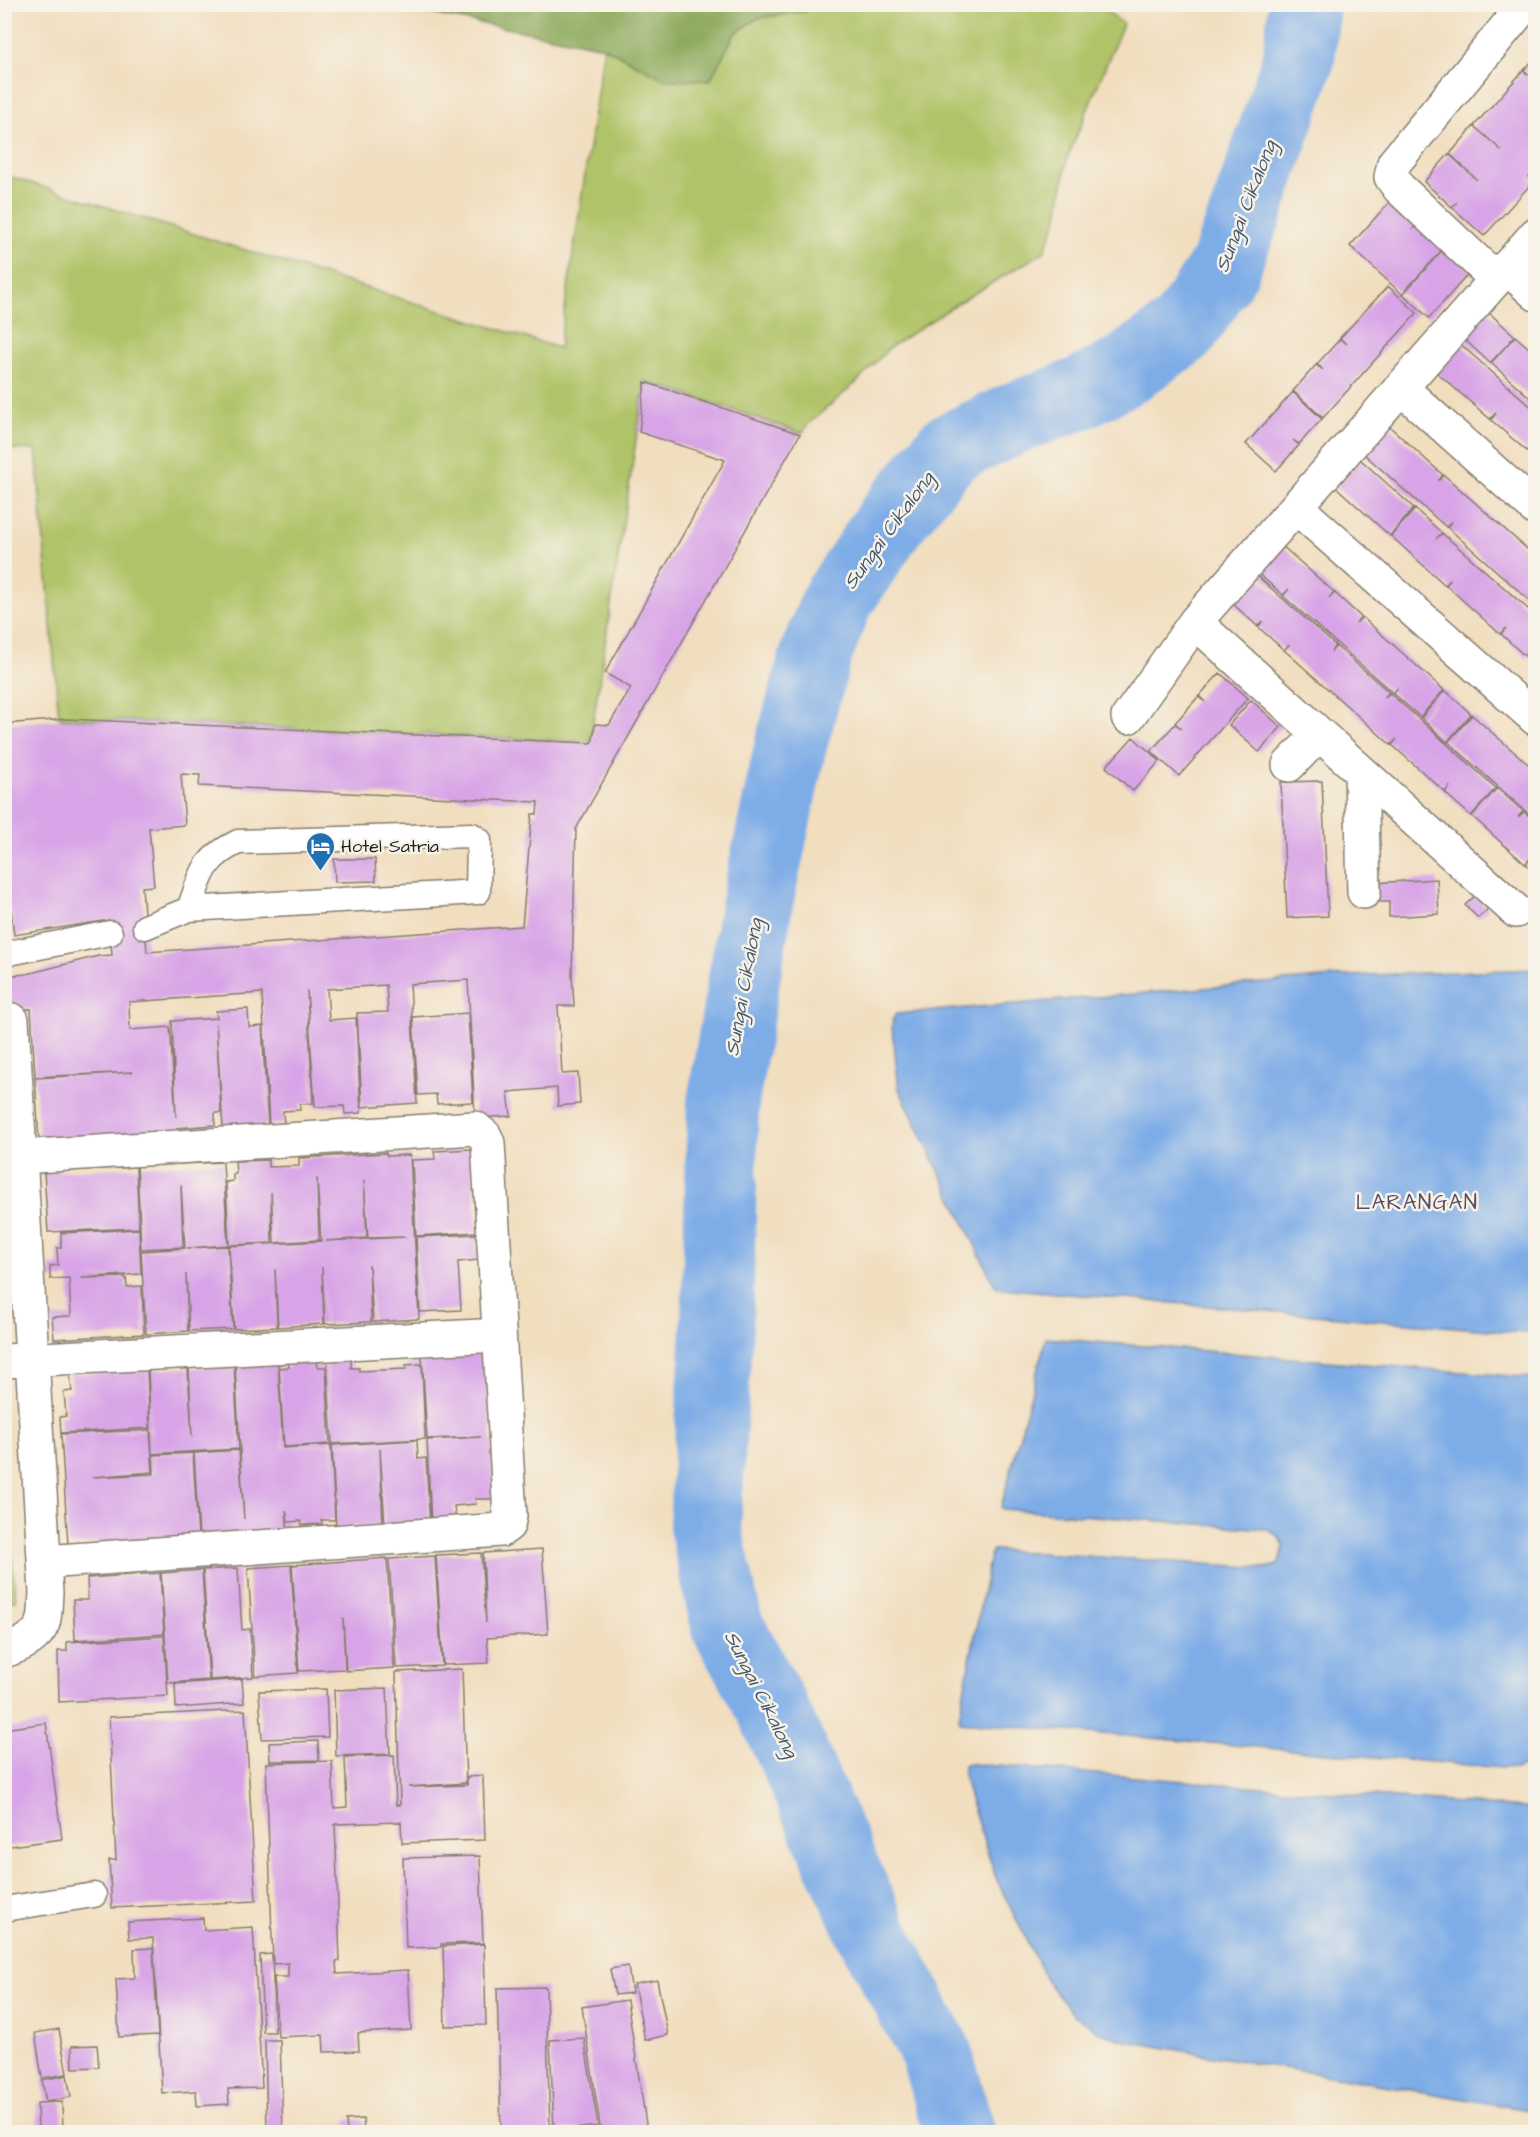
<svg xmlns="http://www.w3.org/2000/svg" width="1540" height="2137" font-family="'Architects Daughter',sans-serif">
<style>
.green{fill:#b0c367;stroke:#667042;stroke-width:1.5}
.forest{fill:#8ca95c;stroke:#54623c;stroke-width:1.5}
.water{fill:#7dace7;stroke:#4c6482;stroke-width:1.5}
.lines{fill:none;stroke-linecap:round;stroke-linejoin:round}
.river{stroke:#7dace7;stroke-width:72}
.building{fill:#d8a4e7;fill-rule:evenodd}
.lane-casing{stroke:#867d6e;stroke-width:27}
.street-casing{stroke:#867d6e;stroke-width:36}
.lane{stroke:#fff;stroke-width:24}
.street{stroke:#fff;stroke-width:33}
.labels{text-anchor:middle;stroke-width:5;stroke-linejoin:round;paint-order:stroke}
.poi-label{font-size:18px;fill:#1c1c1c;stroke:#f7f3e8;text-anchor:start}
.water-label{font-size:20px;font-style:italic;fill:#43566d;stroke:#f7f3e8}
.quarter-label{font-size:21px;letter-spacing:1.5px;fill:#5e4c63;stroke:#f7f3e8}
</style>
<rect width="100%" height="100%" fill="#f7f3e8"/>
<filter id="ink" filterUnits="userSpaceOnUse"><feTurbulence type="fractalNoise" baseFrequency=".0167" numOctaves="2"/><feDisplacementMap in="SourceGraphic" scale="12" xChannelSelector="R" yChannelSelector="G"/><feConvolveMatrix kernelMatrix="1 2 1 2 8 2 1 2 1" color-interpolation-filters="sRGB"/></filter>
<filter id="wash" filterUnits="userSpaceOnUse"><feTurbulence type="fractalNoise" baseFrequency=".008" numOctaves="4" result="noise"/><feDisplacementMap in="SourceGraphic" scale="24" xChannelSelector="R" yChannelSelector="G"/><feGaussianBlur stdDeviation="1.35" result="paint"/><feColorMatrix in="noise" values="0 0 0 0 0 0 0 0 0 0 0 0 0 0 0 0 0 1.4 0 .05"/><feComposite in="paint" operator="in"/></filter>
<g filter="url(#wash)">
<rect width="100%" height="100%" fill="#f1debf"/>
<!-- green -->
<path class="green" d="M811,5H1100L1123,24L1067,159L1058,217L1044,252L958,303L889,348L857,382L808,424L802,433L645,381L590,742L59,718L36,450L5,449V175L559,348L604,47L666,80H710L735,33L758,18L807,11Z
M4,1463L16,1601H4Z"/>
<!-- forest -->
<path class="forest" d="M386,5L811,4V5L807,11L758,18L735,33L710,80H666L604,47Z"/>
<!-- water -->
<path class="water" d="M1535,969V1334L998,1288L994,1284L899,1089L892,1027L893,1018L896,1014L1345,976Z
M1046,1338L1535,1378L1536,1753C1531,1762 1525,1766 1515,1769L960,1722L959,1718L990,1555L994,1550L1265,1568L1278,1565L1284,1546L1278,1536L1266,1529L1002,1509L1001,1507Z
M971,1764L1535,1809V2111L1126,2041L1101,2033L1073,2014L1047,1982L996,1878L968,1793L963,1771L964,1765Z"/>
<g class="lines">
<!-- river -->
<path class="river" d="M959,2132L936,2053L871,1930L773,1710L727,1625L705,1525L717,1329L723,1102L757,903L790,748L817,651L837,601L889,523L949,449L1020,416L1081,393L1124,371L1183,330L1223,270L1246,213L1299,58L1304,4"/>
</g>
<g id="blocks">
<!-- building -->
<path class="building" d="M1536,57V183L1528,176L1533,182L1484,236L1452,207L1457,202L1452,207L1424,182L1449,154L1477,180L1450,154L1474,126L1502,151L1474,126L1523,71L1529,75L1524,70Z
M1392,199L1418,223L1412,230L1419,223L1445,247L1402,294L1350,246Z
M1445,247L1471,271L1429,318L1403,294Z
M1388,286L1417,313L1323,418L1293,391L1316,365L1323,370L1317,364L1340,339L1347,344L1340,338Z
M1487,311L1515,336L1490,363L1464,339Z
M1515,336L1536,354V403L1491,363Z
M1459,343L1536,411V459L1491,420L1496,413L1490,419L1435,371Z
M645,382L800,434L576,829L572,974L574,1006H558L562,1074L578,1073L580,1104L558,1106L557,1088L508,1092L511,1116L475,1118L468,980L410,984L417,1103L362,1107L357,1013L388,1012L386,985L327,989L329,1020L356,1018L361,1113L345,1114L344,1106L315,1107L307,990L313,1103L300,1104V1110L283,1111L284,1124L269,1125L262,993L129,1002L130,1030L170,1027L176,1117L172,1021L217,1018L216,1011L248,1009L249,1027L262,1026L268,1125L223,1128L216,1023L221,1113H215V1125L177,1128V1131L39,1141L35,1078L133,1072L35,1077L31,1009L4,1010V976L27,974L98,956L112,955L109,920L14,935L11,910L4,911V724L67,719L591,743L593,739L595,724L609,725L631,688L605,673L725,460L639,432ZM181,774L200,775L199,786L538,802L537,814H532L522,926L147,952L142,887L154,886L149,828L185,825Z
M1293,392L1322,419L1299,444L1293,440L1299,445L1276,471L1246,444Z
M1389,426L1443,475L1438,481L1444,475L1536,557V592L1529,600L1447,527L1452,521L1446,527L1364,454Z
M1360,459L1414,508L1390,536L1336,487Z
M1415,509L1442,533L1436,539L1442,533L1536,616V649L1527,658L1501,634L1506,628L1500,634L1446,585L1451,579L1445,585L1391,536Z
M1280,544L1334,592L1329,598L1335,593L1361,617L1356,623L1362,617L1444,690L1420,717L1393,693L1398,688L1393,693L1283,596L1289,589L1283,595L1255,571Z
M1255,574L1335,645L1331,652L1336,646L1389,692L1384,698L1390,693L1496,788L1471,816L1445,793L1450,786L1445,792L1392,745L1397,739L1391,745L1284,650L1289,645L1284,650L1258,627L1263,621L1257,626L1231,602Z
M1220,673L1248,698L1179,776L1151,751L1175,724L1182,729L1175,723L1198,697L1205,702L1199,696Z
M1445,690L1471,714L1447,742L1421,718Z
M1251,700L1281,727L1259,752L1229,725Z
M1472,715L1536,771V809L1530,815L1448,742Z
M1133,737L1160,761L1133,791L1106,767Z
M1322,781L1328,916L1287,918L1281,782Z
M1497,788L1523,811L1518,817L1524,812L1536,822V873L1526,864L1531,858L1525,864L1472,816Z
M334,859H375L376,881L335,882Z
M1437,879L1439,914L1389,917V902H1375L1374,883Z
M1475,896L1488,909L1478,918L1465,905Z
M468,1013L473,1102L437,1104L436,1094L418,1095L413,1017Z
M472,1149L477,1232L416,1236L412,1160L435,1159L434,1151Z
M386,1153L387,1156L410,1155L419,1319L373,1322L369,1265L371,1322L325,1324L322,1267L324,1324L278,1327L275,1269L277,1327L234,1329L229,1246L321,1241L317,1178L319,1240L274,1243L271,1192L272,1243L229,1245L226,1182L233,1181V1174H236L235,1161L268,1160V1167L299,1166V1158ZM364,1180L368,1238L406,1237L326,1241L367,1238Z
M223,1162L228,1245L187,1248L228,1246L233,1329L189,1331L186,1274L188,1331L146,1334L141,1251L185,1248L181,1185L183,1247L141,1249L137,1166Z
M136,1167L139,1228L48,1232L44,1172Z
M139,1229L141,1274L81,1278L126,1277L127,1287L142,1286L144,1334L54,1339L52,1317L71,1316L69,1278L50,1279V1266L58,1265L57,1248H61V1233Z
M477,1234L478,1260L458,1262L461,1310L420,1312L416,1237Z
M486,1351L495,1499H475L476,1504L454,1506L456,1523L431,1524L427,1440L481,1437L427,1439L422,1355Z
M351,1359V1368H359V1371L406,1369V1365L422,1364L425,1439L332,1444L327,1360Z
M316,1361L317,1367H326L330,1444L284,1447L279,1368L289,1367L288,1362Z
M278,1363L283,1448L331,1445L335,1520H321L322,1524L302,1525L301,1521L288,1522L286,1510L288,1533L199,1537L194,1453L239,1450L244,1519L235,1365Z
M234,1365L239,1449L152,1454L148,1370L188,1368L192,1437L189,1368Z
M147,1370L150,1428L61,1433L60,1417L66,1416L64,1392L72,1391L70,1374Z
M150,1430L153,1472L92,1477L154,1474L153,1455L193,1453L198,1538L68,1545L61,1434Z
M417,1440L418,1459L426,1458L430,1525L385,1527L380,1449L383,1525L336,1528L332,1445Z
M542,1549L548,1634L487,1638L489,1663L443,1665L436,1555L481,1553L486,1623L483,1553Z
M435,1556L442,1666L396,1668L389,1559Z
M387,1558L394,1668L346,1671L343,1618L345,1669L299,1671L292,1565Z
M291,1565L298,1673L255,1676L248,1568Z
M238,1568L242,1630L250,1629L253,1677L210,1680L203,1570Z
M202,1570L209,1680L168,1683L161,1573Z
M160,1573L164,1634L75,1640L73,1600H88L87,1578Z
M164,1636L168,1696L59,1702L58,1651H67V1642Z
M462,1669L466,1783L408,1787L467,1785V1777L483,1776L485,1840L402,1843L401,1822L335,1824L340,1961L336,1962L337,1974L408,1970L411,2030L358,2033L359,2051L324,2052L323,2035L278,2037L274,1977H288V1963L273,1964L266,1763L332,1761L334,1808L347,1807L345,1757L394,1755L396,1805H400L396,1672Z
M242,1679L244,1703L176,1708L175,1684Z
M387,1688L390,1754L336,1756L334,1690Z
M326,1689L328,1737L262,1739L259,1691Z
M245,1710L256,1901L112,1908L109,1860H116L109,1717Z
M46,1723L62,1839L4,1847V1729Z
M318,1741L319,1760L270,1761L269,1743Z
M480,1856L483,1943L441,1944V1947L406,1948L403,1858Z
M203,1918L204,1930L253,1927L262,2088L228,2089L229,2104L197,2106L196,2091L162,2093L153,1938L129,1939L128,1922Z
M484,1944L486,2025L445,2026L443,1946Z
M153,1948L158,2035L119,2037L116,1979L135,1978L134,1949Z
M272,1954L275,2032H263L260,1955Z
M628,1966L632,1993L615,1995L610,1969Z
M657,1980L668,2035L645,2040L634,1984Z
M546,1987L550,2132H501L497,1988Z
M627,2000L647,2130L632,2132H601L582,2007Z
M59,2029L67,2074L42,2078L35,2033Z
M584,2038L598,2126L554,2131L550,2040Z
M265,2040H280L283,2132H267Z
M97,2045L99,2067L73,2068L72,2046Z
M67,2075L71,2097L46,2102L42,2080Z
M62,2102L63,2132H38L37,2103Z
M363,2119L364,2132H347L346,2120Z"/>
</g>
</g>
<g filter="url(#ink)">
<use href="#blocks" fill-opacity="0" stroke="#867d6e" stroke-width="1.5"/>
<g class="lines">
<defs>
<path id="lane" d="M145,927L189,909L478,892L479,840L472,835L238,842C202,859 202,875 189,909
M4,954L110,933
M4,1909L94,1895"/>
<path id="street" d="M1506,267L1536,294
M1496,279L1399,188L1391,177L1394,163L1519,12
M1401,388L1536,509
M1296,507L1536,719
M1195,622L1516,911
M1128,717L1195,622L1536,234
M1289,765L1319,734
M1361,772L1364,892
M20,1157L475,1128L485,1136L488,1143L510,1516L508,1525L501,1530L44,1562
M4,1361L499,1335
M4,1651C19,1646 37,1639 43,1623C46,1614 45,1602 46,1593L12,1020"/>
</defs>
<!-- lane casing -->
<use href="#lane" class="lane-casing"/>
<!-- street casing -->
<use href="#street" class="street-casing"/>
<!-- lane -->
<use href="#lane" class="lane"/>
<!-- street -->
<use href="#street" class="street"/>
</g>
</g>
<!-- icons -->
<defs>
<symbol id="hotel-pin" viewBox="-11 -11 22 30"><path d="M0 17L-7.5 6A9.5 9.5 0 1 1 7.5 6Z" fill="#1f6fb2" stroke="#f7f3e8"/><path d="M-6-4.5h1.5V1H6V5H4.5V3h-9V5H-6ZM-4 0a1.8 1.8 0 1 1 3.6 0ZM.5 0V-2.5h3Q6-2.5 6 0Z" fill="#fff"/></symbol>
</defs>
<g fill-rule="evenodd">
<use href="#hotel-pin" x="304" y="830" width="33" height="45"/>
</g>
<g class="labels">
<!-- poi labels -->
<g class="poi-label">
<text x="341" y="852">Hotel Satria</text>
</g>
<!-- water labels -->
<g class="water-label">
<text transform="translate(1245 206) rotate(-69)" y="7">Sungai Cikalong</text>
<text transform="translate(888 530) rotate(-54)" y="7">Sungai Cikalong</text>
<text transform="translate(743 987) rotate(-80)" y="7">Sungai Cikalong</text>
<text transform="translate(762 1694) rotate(63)" y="7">Sungai Cikalong</text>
</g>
<!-- quarter labels -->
<g class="quarter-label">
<text x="1417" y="1209">LARANGAN</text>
</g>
</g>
<!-- margin -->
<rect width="1540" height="2137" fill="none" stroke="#f7f3e8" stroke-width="24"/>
</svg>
